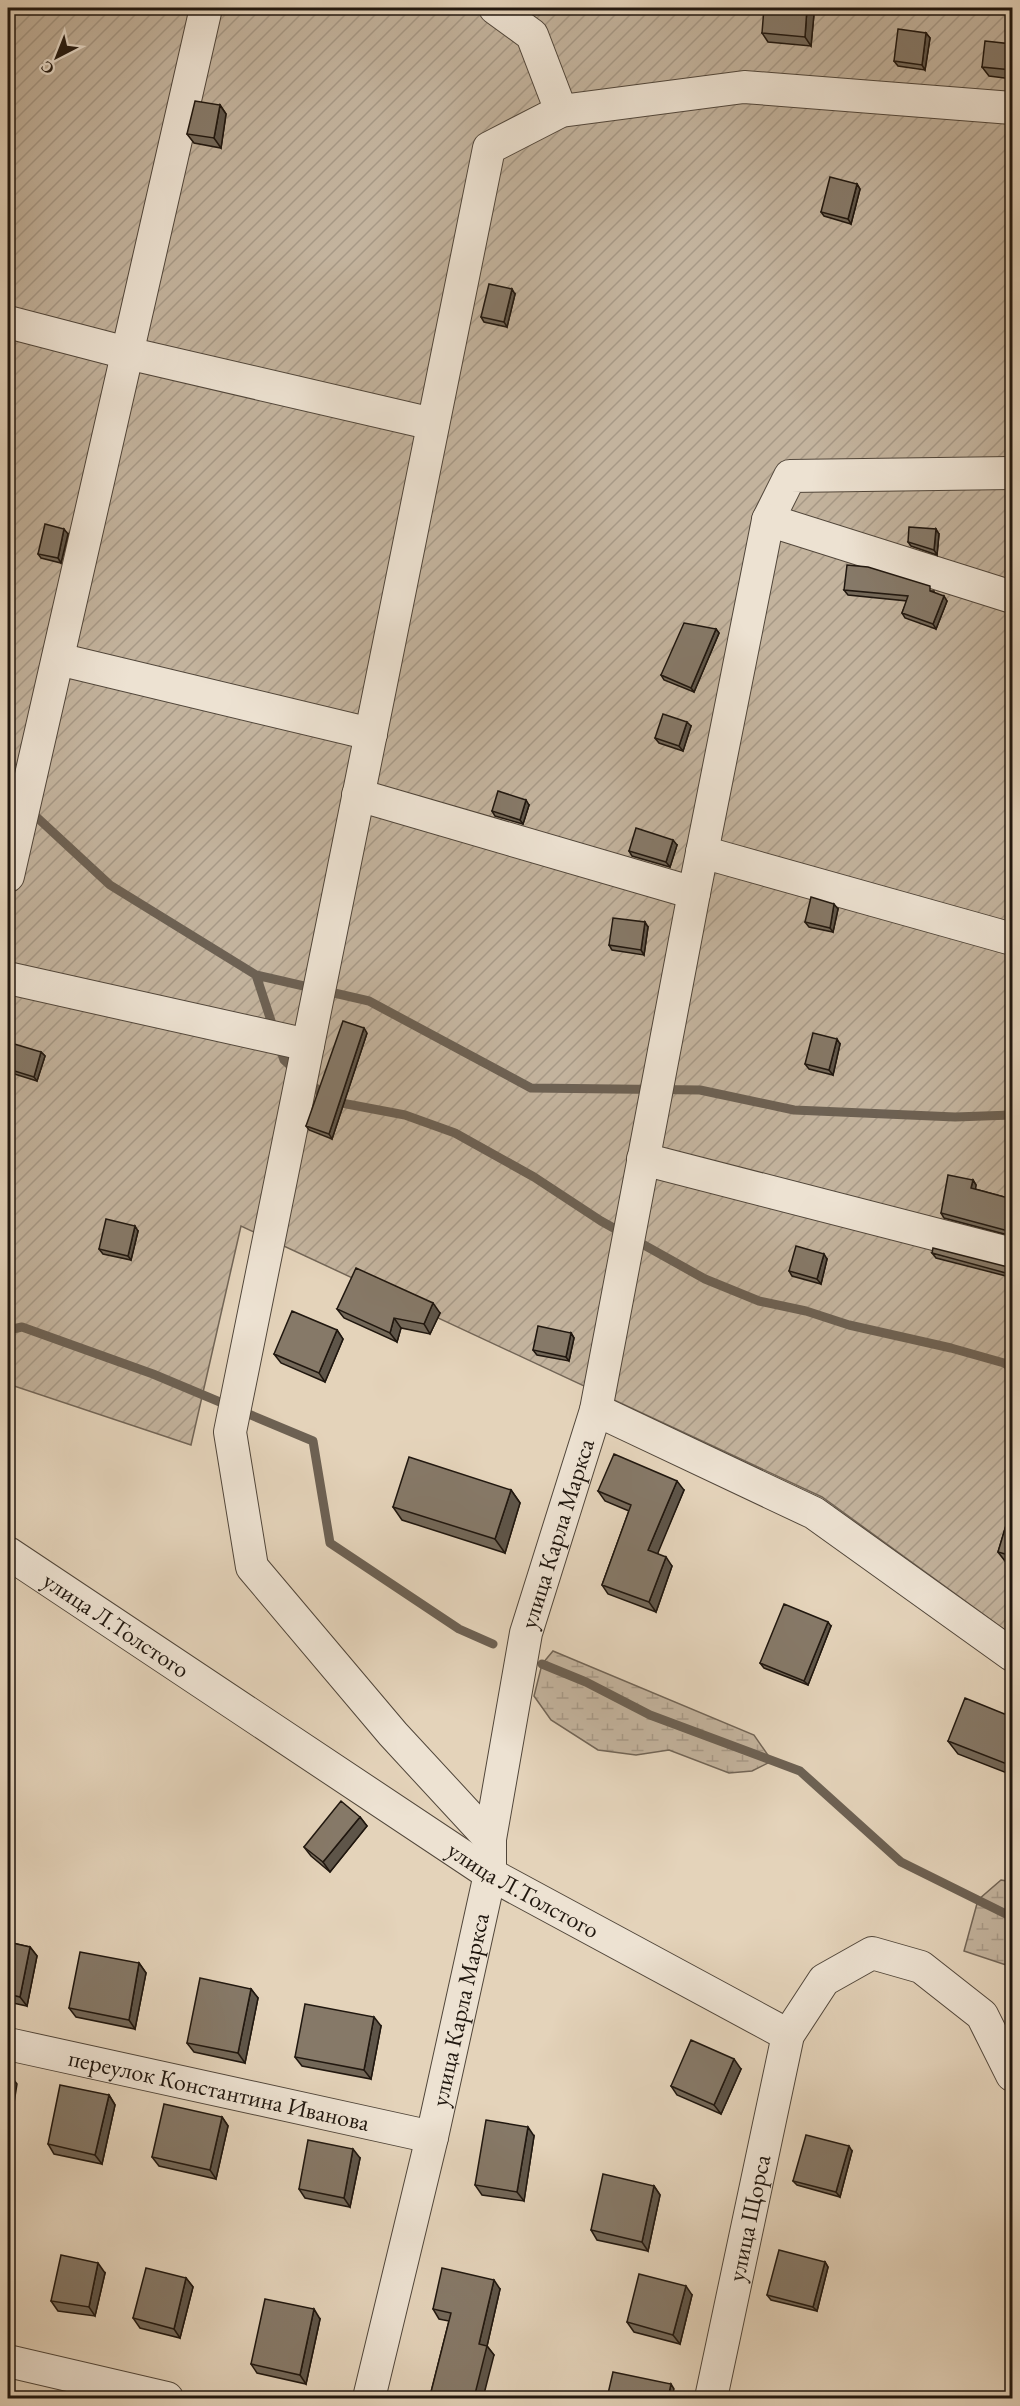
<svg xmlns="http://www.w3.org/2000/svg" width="1020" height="2406" font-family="'EB Garamond',serif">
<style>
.wetland{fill:url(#wetland-marsh);stroke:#726556;stroke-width:1.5}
.garden{fill:url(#garden-furrows);stroke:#726556;stroke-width:1.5}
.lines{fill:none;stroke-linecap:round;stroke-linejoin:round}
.stream{stroke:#6d6153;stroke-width:9}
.minor-casing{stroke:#51463a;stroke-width:34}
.minor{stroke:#ede2d2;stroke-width:32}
.wall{fill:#736859;stroke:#20170f;stroke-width:1.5}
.shaded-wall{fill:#5e5549;stroke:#20170f;stroke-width:1.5}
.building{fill:#867968;stroke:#20170f;stroke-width:1.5}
.labels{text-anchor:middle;stroke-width:4.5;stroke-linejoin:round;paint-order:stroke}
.street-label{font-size:24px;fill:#20170f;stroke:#ede2d2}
</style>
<defs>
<pattern id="wetland-marsh" width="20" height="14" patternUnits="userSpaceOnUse" patternTransform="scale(1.5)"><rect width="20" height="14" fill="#c3b39d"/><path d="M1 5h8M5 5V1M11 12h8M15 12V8" fill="none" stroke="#a79986"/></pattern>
<pattern id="garden-furrows" width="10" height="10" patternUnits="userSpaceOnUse" patternTransform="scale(1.5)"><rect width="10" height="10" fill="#c3b39d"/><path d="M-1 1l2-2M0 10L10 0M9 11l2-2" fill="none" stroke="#a79986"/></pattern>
</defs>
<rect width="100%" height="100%" fill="#e4d3ba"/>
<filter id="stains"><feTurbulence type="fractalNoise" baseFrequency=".00333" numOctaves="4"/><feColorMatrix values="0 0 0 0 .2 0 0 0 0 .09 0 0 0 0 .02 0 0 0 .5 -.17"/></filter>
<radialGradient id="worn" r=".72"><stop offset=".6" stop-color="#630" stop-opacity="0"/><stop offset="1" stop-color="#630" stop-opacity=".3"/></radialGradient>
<!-- wetland -->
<path class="wetland" d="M553,1651L754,1735L772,1761L752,1771L729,1773L669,1750L636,1755L598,1750L551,1720L534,1696L542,1664Z
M1001,1880L1012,1882V1967L964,1951L978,1900Z"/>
<!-- garden -->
<path class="garden" d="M8,8H1012V1635L822,1497L241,1226L191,1445L8,1384Z"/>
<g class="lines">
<!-- stream -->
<path class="stream" d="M8,789L19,800
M29,810L110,885L256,975L369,1001L531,1088L700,1090L794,1110L955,1117L1012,1115
M256,975L274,1030
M279,1046L284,1060L296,1071
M306,1080L331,1101L405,1115L455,1133L534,1177L601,1221L705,1279L759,1301L806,1311L849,1325L951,1348L1004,1363L1012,1368
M8,1330L22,1327L153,1374L313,1441L330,1543L459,1629L493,1644
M542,1664L586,1682L650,1715L800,1771L901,1862L1012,1917"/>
<defs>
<g id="minor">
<path d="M495,8L532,35L561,111"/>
<path d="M8,322L127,353L433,424"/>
<path d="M768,520L790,476L1012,473"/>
<path d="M58,659L371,734"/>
<path d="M358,795L694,893"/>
<path d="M702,852L1012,939"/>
<path d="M8,876L206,8"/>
<path d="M8,978L308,1045"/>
<path d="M643,1159L1012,1254"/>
<path d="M596,1410L814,1513L1012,1655"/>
<path id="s1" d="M8,1553L490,1874L788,2035"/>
<path d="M490,1839L393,1734L252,1567L230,1432L489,148L561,111L744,87L1012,108"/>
<path id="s2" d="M8,2044L432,2137"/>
<path d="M8,2361L167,2398"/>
<path id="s3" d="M369,2398L432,2137L490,1874V1839L526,1633L596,1410L694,893L768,520L1012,597"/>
<path id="s4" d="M711,2398L788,2035L824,1980L872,1953L921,1967L982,2015L1012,2075"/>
</g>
</defs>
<!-- minor casing -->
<use href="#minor" class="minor-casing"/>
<!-- minor -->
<use href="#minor" class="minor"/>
</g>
<!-- wall -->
<path class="wall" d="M814,14L811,46L768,42L762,33Z
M926,33L930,38L925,70L898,66L894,61Z
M1012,44V79L989,76L982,67Z
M220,105L226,114L221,148L194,143L187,134Z
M857,184L860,189L851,224L824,216L821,212Z
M515,294L507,327L484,322L481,317Z
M68,534L61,563L41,558L38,554Z
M939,534L937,555L911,546L908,542Z
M844,590L934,591V592L947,601L936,629L905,618L902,613L907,601L848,595Z
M716,629L719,633L694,692L664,680L661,675Z
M691,726L683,751L659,743L655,738Z
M529,805L523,824L495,816L492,811Z
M677,845L670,867L632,856L629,851Z
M838,909L833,932L809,927L805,922Z
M648,927L644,955L612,950L609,945Z
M367,1033L332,1139L309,1130L306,1126Z
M840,1044L833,1075L809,1069L805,1064Z
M41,1052L45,1056L37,1081L8,1072V1053Z
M973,1180L976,1185L975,1189L1012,1199V1236L944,1218L941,1213Z
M138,1231L131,1260L103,1254L99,1249Z
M932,1253L1011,1271L1010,1277L936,1258Z
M827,1259L821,1284L792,1276L789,1271Z
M337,1309L440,1313L430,1334L401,1328L397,1342L344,1318Z
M337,1330L343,1339L325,1382L281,1363L274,1354Z
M571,1333L574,1338L569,1361L537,1355L533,1350Z
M511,1490L520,1503L505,1553L402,1520L393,1507Z
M684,1490L657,1553L672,1566L656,1612L608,1594L602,1585L629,1511L605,1501L598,1491Z
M1012,1506V1563L1005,1561L998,1552Z
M831,1626L808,1685L764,1668L760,1663Z
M1012,1717V1775L958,1754L948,1741Z
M360,1817L367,1826L330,1872L311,1856L304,1847Z
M8,1942L30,1947L37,1956L27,2006L8,2002Z
M139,1963L146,1973L135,2029L76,2017L69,2008Z
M251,1989L258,1998L245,2063L194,2052L187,2043Z
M381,2026L371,2079L302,2066L295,2057Z
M741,2069L721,2114L677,2095L671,2086Z
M109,2095L115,2105L102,2164L54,2154L48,2144Z
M222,2117L228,2126L216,2179L159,2166L152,2157Z
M534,2136L524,2201L482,2195L475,2185Z
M852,2151L840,2197L797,2185L793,2181Z
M360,2158L350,2207L305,2198L299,2189Z
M654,2186L660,2195L648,2251L597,2240L591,2230Z
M825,2262L828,2267L817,2311L771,2300L767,2295Z
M105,2273L95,2316L58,2311L51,2301Z
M186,2278L193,2287L180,2338L140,2328L133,2318Z
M500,2289L487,2346L494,2355L432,2395L431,2392L449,2321L439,2319L433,2309Z
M692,2295L680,2344L634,2332L627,2322Z
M320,2319L306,2384L257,2373L251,2364Z"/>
<!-- shaded-wall -->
<path class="shaded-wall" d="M807,8H810L814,14L811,46L805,37Z
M926,33L930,38L925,70L922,65Z
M220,105L226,114L221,148L214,138Z
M857,184L860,189L851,224L848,219Z
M512,289L515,294L507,327L504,322Z
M64,529L68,534L61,563L58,558Z
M936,529L939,534L937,555L934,550Z
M944,596L947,601L936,629L933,624Z
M716,629L719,633L694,692L691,688Z
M687,722L691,726L683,751L679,746Z
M526,800L529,805L523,824L520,820Z
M673,840L677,845L670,867L666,862Z
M834,904L838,909L833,932L830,928Z
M645,922L648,927L644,955L641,950Z
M364,1028L367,1033L332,1139L329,1134Z
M837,1039L840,1044L833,1075L829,1070Z
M41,1052L45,1056L37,1081L34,1077Z
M973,1180L976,1185L975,1193L971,1188Z
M135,1226L138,1231L131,1260L128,1256Z
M824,1254L827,1259L821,1284L817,1279Z
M1008,1267L1011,1271L1010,1277L1006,1273Z
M433,1303L440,1313L430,1334L424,1324Z
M394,1318L401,1328L397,1342L390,1333Z
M337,1330L343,1339L325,1382L319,1373Z
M571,1333L574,1338L569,1361L566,1357Z
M677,1481L684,1490L655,1560L648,1550Z
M511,1490L520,1503L505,1553L495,1539Z
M666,1557L672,1566L656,1612L649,1602Z
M828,1622L831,1626L808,1685L804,1681Z
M360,1817L367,1826L330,1872L323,1862Z
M30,1947L37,1956L27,2006L20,1997Z
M139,1963L146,1973L135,2029L129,2020Z
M251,1989L258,1998L245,2063L238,2053Z
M374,2017L381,2026L371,2079L364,2070Z
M734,2059L741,2069L721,2114L714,2105Z
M10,2075L17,2084L10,2128L8,2125V2092Z
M109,2095L115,2105L102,2164L95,2155Z
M222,2117L228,2126L216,2179L210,2170Z
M528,2127L534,2136L524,2201L517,2192Z
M849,2146L852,2151L840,2197L836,2192Z
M353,2149L360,2158L350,2207L344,2198Z
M654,2186L660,2195L648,2251L642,2242Z
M825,2262L828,2267L817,2311L813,2307Z
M98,2263L105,2273L95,2316L89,2307Z
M186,2278L193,2287L180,2338L174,2329Z
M494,2280L500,2289L487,2346L494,2355L483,2398H474L479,2344Z
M686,2286L692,2295L680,2344L673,2335Z
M314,2309L320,2319L306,2384L300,2375Z
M671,2384L674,2389L672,2398H668Z"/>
<!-- building -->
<path class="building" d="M764,8H807L805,37L762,33Z
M898,29L926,33L922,65L894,61Z
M985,41L1012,44V70L982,67Z
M195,101L220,105L214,138L187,134Z
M830,177L857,184L848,219L821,212Z
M489,284L512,289L504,322L481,317Z
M45,524L64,529L58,558L38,554Z
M909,527L936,529L934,550L908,542Z
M847,565L868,567L930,586V591L944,596L933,624L902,613L908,596L844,590Z
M684,623L716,629L691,688L661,675Z
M663,714L687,722L679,746L655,738Z
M498,791L526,800L520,820L492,811Z
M636,828L673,840L666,862L629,851Z
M811,897L834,904L830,928L805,922Z
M613,918L645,922L641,950L609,945Z
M343,1021L364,1028L329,1134L306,1126Z
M813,1033L837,1039L829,1070L805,1064Z
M11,1043L41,1052L34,1077L8,1069V1053Z
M948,1175L973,1180L971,1188L1012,1199V1232L941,1213Z
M106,1219L135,1226L128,1256L99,1249Z
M796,1246L824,1254L817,1279L789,1271Z
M933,1248L1008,1267L1006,1273L932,1253Z
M356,1268L433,1303L424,1324L394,1318L390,1333L337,1309Z
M292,1311L337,1330L319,1373L274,1354Z
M538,1326L571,1333L566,1357L533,1350Z
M614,1454L677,1481L648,1550L666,1557L649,1602L602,1585L631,1505L598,1491Z
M409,1457L511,1490L495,1539L393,1507Z
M1012,1505V1556L998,1552Z
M784,1604L828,1622L804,1681L760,1663Z
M965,1698L1012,1717V1766L948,1741Z
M341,1801L360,1817L323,1862L304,1847Z
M8,1942L30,1947L20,1997L8,1994Z
M80,1952L139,1963L129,2020L69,2008Z
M200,1978L251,1989L238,2053L187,2043Z
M305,2004L374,2017L364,2070L295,2057Z
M691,2040L734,2059L714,2105L671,2086Z
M8,2074L10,2075L8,2092Z
M60,2085L109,2095L95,2155L48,2144Z
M164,2104L222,2117L210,2170L152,2157Z
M486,2120L528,2127L517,2192L475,2185Z
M806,2135L849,2146L836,2192L793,2181Z
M308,2140L353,2149L344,2198L299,2189Z
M603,2174L654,2186L642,2242L591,2230Z
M779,2250L825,2262L813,2307L767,2295Z
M61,2255L98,2263L89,2307L51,2301Z
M146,2268L186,2278L174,2329L133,2318Z
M442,2268L494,2280L479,2344L487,2346L474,2398H431L433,2393L431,2392L451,2313L433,2309Z
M639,2274L686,2286L673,2335L627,2322Z
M265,2299L314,2309L300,2375L251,2364Z
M613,2372L671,2384L668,2398H607Z"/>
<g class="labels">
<!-- street labels -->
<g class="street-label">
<text dy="8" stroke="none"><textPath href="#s3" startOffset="886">улица Карла Маркса</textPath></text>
<text dy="8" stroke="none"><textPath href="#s1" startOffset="130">улица Л.Толстого</textPath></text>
<text dy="8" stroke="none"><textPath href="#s1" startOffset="616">улица Л.Толстого</textPath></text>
<text dy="8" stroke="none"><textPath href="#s3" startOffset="399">улица Карла Маркса</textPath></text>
<text dy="8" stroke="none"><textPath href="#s2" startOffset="216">переулок Константина Иванова</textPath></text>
<text dy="8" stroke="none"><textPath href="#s4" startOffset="184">улица Щорса</textPath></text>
</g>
</g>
<!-- margin -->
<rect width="1020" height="2406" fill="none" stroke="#e4d3ba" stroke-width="30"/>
<rect x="9" y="9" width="1002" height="2388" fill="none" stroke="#20170f" stroke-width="3"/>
<rect x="15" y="15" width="990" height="2376" fill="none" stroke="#20170f" stroke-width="1.5"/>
<!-- north arrow -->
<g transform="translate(57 57) rotate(222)" stroke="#ede2d2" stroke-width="4.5" paint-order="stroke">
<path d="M0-4.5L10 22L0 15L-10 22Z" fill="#20170f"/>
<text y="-9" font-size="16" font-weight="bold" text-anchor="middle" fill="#20170f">С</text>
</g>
<rect width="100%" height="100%" filter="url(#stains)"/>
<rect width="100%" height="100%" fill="url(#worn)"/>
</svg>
